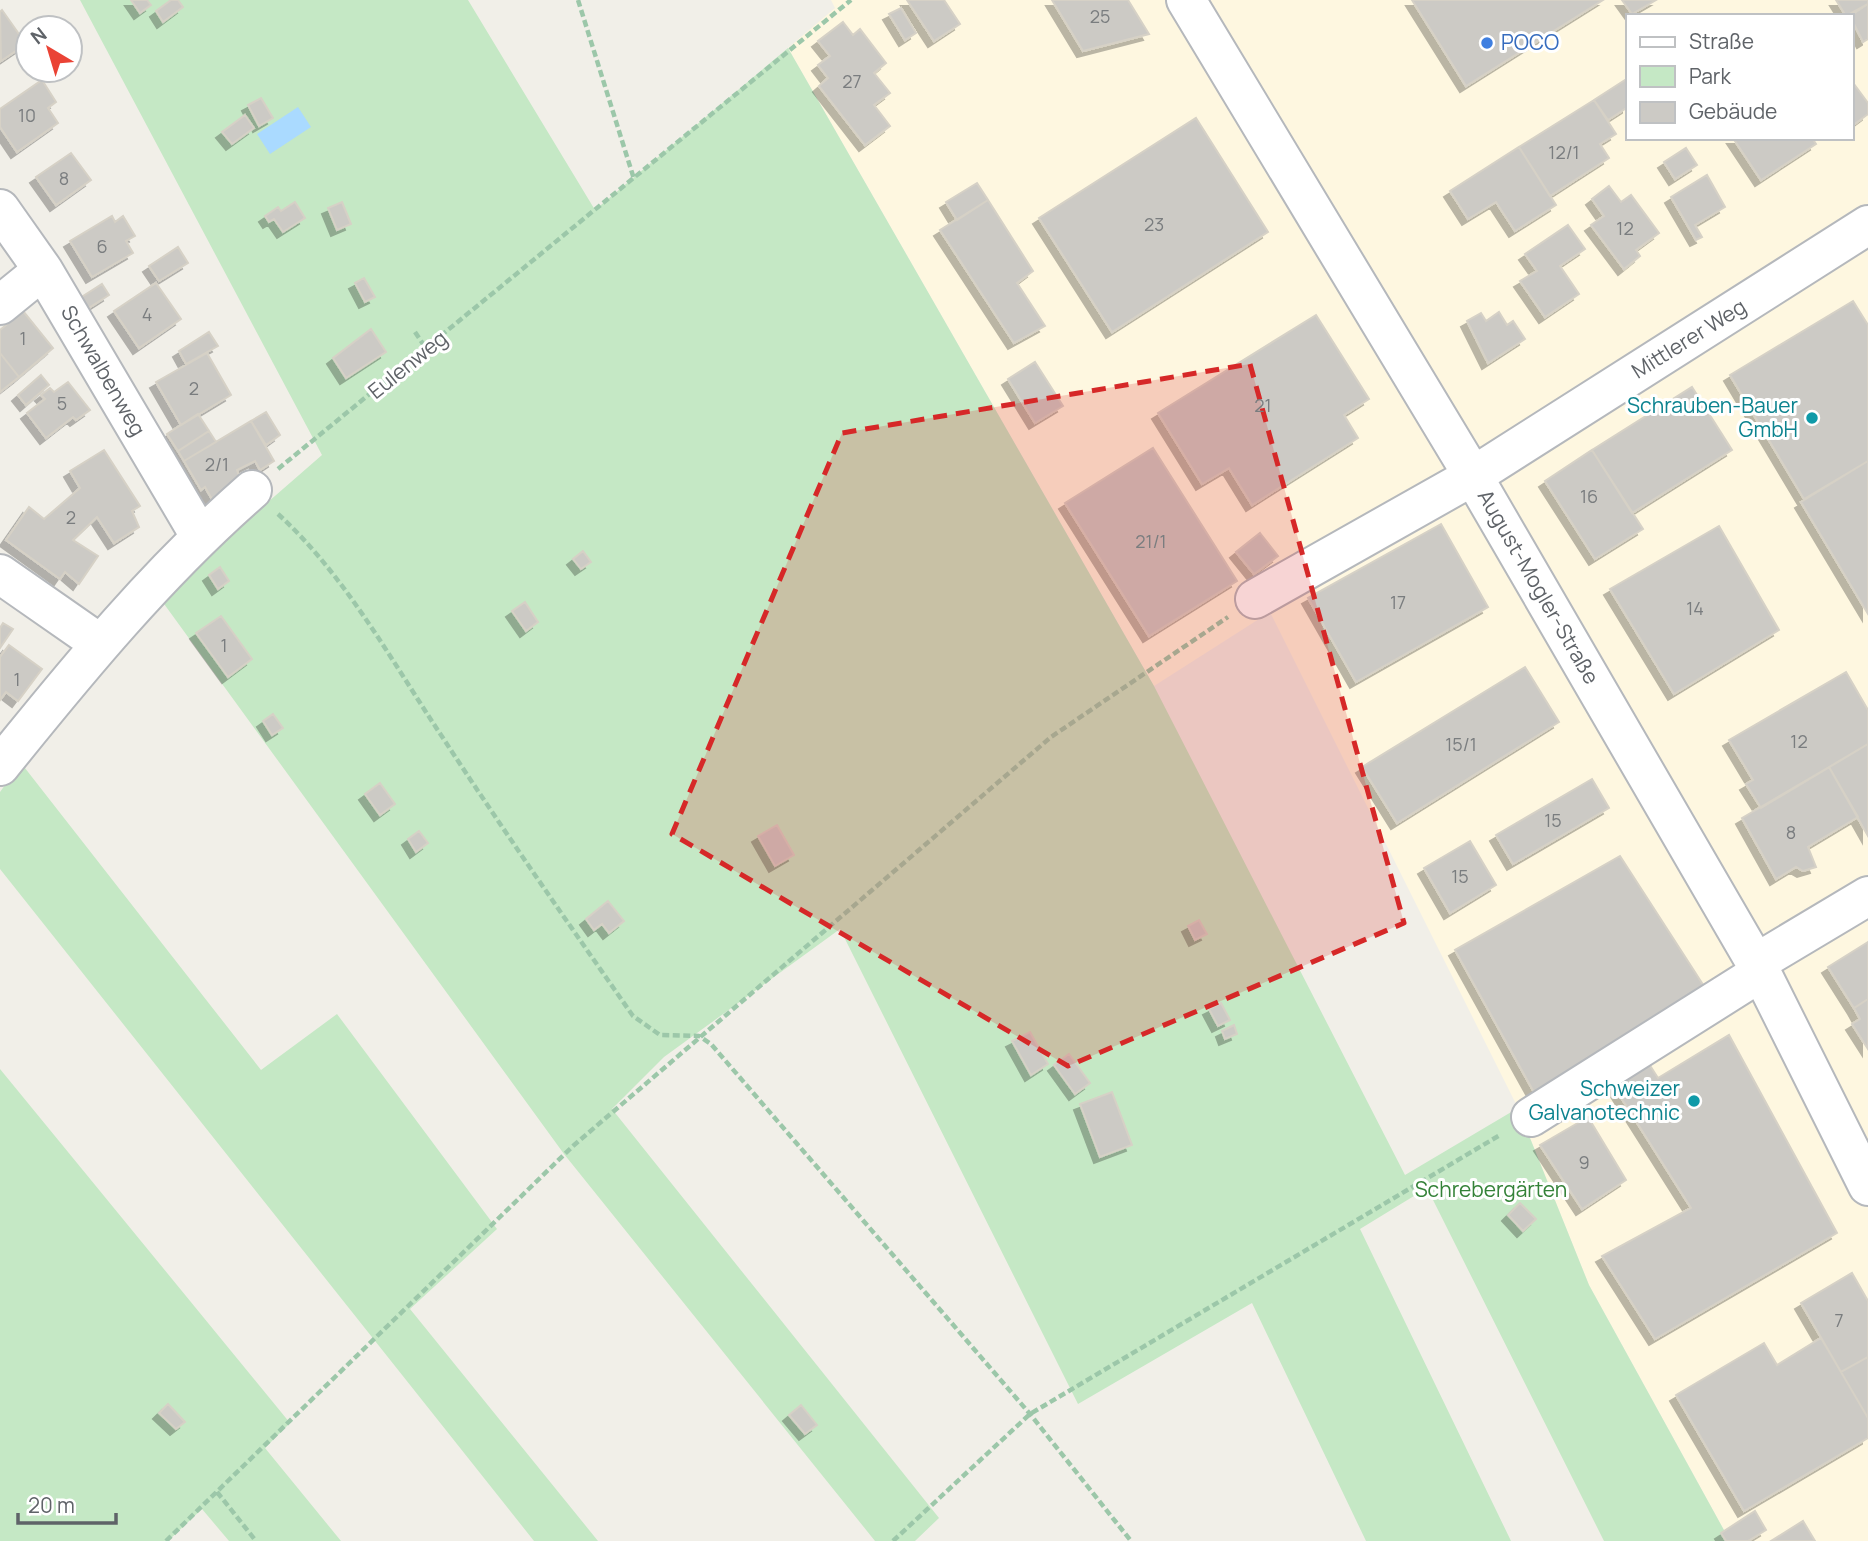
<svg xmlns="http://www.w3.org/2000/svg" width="1868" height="1541" font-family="Manrope,sans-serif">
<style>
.commercial{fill:#fef7e0;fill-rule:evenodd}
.green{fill:#c5e8c5}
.water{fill:#aadaff}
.building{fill:#cccac5;stroke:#d6d1c6;stroke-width:2;filter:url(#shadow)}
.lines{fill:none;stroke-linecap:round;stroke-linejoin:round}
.minor-casing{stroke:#b5b8bc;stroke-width:42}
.path{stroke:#9cc7a9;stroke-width:4.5;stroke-dasharray:7 3.5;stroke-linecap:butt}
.minor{stroke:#fff;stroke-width:38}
.marked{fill:#d62828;fill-opacity:0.2;stroke:#d62828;stroke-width:5;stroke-dasharray:14 9;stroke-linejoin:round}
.shop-dot{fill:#3f7fe0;stroke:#fff;stroke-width:2.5}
.culture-dot{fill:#0f9aa8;stroke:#fff;stroke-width:2.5}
.labels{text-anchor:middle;stroke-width:6;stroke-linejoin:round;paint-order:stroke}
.number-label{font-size:18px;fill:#7a7d7f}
.shop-label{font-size:21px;fill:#366cbe;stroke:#fff;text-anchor:start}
.street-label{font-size:21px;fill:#5f6368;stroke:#fff}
.culture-label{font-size:21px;fill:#0d838f;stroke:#fff;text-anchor:end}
.park-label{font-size:21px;fill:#348238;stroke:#fff}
</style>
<defs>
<filter id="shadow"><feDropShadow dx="-6" dy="6" stdDeviation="0" flood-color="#0004"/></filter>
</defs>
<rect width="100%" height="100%" fill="#f1efe8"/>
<!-- commercial -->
<path class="commercial" d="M831,0H1868V1541H1730L1589,1285L1518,1108L1270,612L1154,686L788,48L835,8ZM1628,16H1852V138H1628Z"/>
<!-- green -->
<path class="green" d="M80,0H468L595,210L788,48L1154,686L1405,1175L1518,1108L1589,1285L1730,1541H1604L1427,1188L1360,1229L1511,1541H1366L1252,1303L1078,1404L840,929L664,1057L612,1109L939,1518L915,1541H875L564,1154L159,597L322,455Z
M21,763L261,1070L337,1014L497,1229L410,1309L598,1541H534L0,869V792Z
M0,1069L290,1423L265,1448L341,1541H229L202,1509L168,1541H0Z"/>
<!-- water -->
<path class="water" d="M298,107L311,127L270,154L257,134Z"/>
<!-- building -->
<path class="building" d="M131,0H147L151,5L140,13Z
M171,0H178L183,7L163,22L156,11Z
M907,0H944L960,24L934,41Z
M1052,0H1128L1149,34L1083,51Z
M1412,0H1603L1466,86Z
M1622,0H1656L1632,14Z
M1836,0H1868V4L1846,16Z
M1868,4V39L1863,42L1850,16Z
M901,8L916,33L905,40L889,14Z
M2,10L26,44L1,61L0,12Z
M843,22L853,35L860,29L886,63L874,73L890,93L874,105L890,126L865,145L819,86L828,78L818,65L830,56L818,41Z
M1628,78V107L1608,120L1594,100Z
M42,80L56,102L48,108L58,123L17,152L0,127V109Z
M1854,84L1868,103V114L1852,126Z
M261,98L273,118L259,126L248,105Z
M1594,100L1616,134L1600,144L1609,158L1550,196L1519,147Z
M245,115L254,128L232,144L222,132Z
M1196,118L1268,232L1112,332L1039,218Z
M1733,138H1812L1816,144L1761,180Z
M1519,147L1556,205L1515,231L1496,202L1468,219L1450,191Z
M1686,148L1697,165L1675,179L1664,162Z
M71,153L91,180L56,205L36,177Z
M1707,175L1725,207L1695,225L1702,237L1696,240L1671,197Z
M977,183L988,200L957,220L946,202Z
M1609,186L1621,202L1631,195L1659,233L1636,250L1640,256L1624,269L1591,225L1604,216L1592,199Z
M988,200L1033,271L1017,283L1045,326L1014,343L940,230Z
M295,202L305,218L283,232L274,219L269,222L265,216L278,207L281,211Z
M342,202L351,224L337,230L328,208Z
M112,216L115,222L123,216L135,236L126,241L133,253L92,277L70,241Z
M1568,225L1585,249L1560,266L1579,294L1545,317L1520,281L1537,271L1525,254Z
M178,247L188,263L159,281L149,266Z
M364,278L375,297L365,302L355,283Z
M156,283L181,319L139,348L114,311Z
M102,284L109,295L87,309L80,298Z
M1853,301L1868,325V461L1804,499L1730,375Z
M23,311L53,348L19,377L0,353V330Z
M1499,312L1507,325L1513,321L1525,339L1488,363L1467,321L1481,313L1486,321Z
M1316,315L1369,399L1344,415L1358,438L1252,505L1229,468L1202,484L1158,413Z
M371,329L386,352L346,378L333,358Z
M209,332L218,346L186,364L179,351Z
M0,353L19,377L0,392Z
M207,353L231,395L181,425L156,382Z
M1035,362L1063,406L1035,423L1008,379Z
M41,375L49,385L26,405L18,395Z
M68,382L90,410L76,420L73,417L46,438L27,413L45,399L41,395L50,388L54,392Z
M1692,387L1732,450L1632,513L1592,450Z
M266,412L280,435L266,445L251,421Z
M198,414L209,431L178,451L167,434Z
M251,421L274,461L260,470L255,461L237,470L240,479L213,501L205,487L201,490L184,461Z
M209,431L216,442L184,461L178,451Z
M1153,448L1237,581L1149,636L1065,503Z
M104,450L140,506L132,511L139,527L114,543L97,517L73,540L98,556L79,584L65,572L60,579L6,540L29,507L44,519L80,488L70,471Z
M1592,450L1643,529L1595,559L1545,481Z
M1868,461V614L1801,502Z
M1441,524L1488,607L1356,682L1308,598Z
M1719,526L1779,630L1674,694L1610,589Z
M1260,533L1278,556L1254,574L1236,552Z
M583,551L591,562L581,569L573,559Z
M220,567L229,581L218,589L209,575Z
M525,602L538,622L526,631L512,611Z
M221,616L252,659L228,677L196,633Z
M3,623L13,629L0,648V628Z
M9,645L42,669L18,701L6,692L0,700V657Z
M1525,667L1559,722L1397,823L1362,767Z
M1846,672L1868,710V744L1761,808L1746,784L1753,780L1729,740Z
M273,714L283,728L272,735L263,721Z
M1868,744V836L1829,767Z
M1829,767L1858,817L1808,847L1816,867L1803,871L1796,867L1776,879L1742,818Z
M1592,779L1609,808L1513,864L1496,835Z
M380,783L395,804L380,815L365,794Z
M777,825L794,855L775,866L758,836Z
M419,831L428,843L416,852L408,839Z
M1470,841L1496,885L1450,913L1424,868Z
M1620,856L1709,994L1633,1039L1658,1078L1729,1035L1837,1233L1655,1339L1602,1256L1691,1208L1596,1058L1535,1094L1455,950Z
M608,901L624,921L609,933L602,924L594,930L586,919Z
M1199,920L1207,934L1195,940L1188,926Z
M1868,942V999L1854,1008L1828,967Z
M1868,999V1049L1852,1024L1860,1019L1854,1008Z
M1221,1003L1230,1020L1218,1026L1209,1009Z
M1234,1025L1237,1034L1225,1039L1222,1031Z
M1030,1032L1048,1064L1031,1075L1012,1041Z
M1069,1054L1090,1083L1075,1094L1054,1065Z
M1112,1092L1132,1145L1100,1157L1080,1104Z
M1588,1117L1626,1180L1582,1209L1540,1145Z
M1520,1203L1536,1219L1523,1231L1508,1215Z
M1852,1273L1868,1301V1357L1841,1372L1801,1303Z
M1821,1338L1868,1418V1438L1744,1511L1676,1395L1764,1343L1777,1365Z
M1868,1357V1418L1841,1372Z
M168,1404L185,1422L176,1429L159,1413Z
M801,1405L817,1425L805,1434L789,1415Z
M1755,1511L1766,1530L1748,1541H1726L1721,1533Z
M1803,1521L1815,1541H1771Z"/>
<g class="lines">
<defs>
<path id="minor" d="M1186,0L1473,476L1761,972L1868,1186
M0,209L43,270L200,536
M0,305L43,270
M0,574L99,643
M1255,599L1473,476L1868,225
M0,766C79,668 157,573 252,490
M1756,963L1868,896
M1531,1117L1761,972"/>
</defs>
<!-- minor casing -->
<use href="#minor" class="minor-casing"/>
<!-- path -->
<path class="path" d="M578,0L634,179
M415,332L427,350
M278,469L851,0
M278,514C345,575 391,660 441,735C503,830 568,923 633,1016L660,1035L699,1036L711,1044L1030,1414L1131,1541
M217,1492L256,1541
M166,1541L573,1146L1051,737L1228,617
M893,1541L1030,1414L1500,1135"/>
<!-- minor -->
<use href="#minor" class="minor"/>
</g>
<!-- marked area -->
<path class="marked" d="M1250,364L1404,923L1068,1066L672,834L842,433Z"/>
<!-- markers -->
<circle class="shop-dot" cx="1487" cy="43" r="7"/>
<g class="culture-dot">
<circle cx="1812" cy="418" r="7"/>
<circle cx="1694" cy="1101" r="7"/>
</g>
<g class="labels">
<!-- number labels -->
<g class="number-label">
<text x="1100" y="23">25</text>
<text x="852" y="88">27</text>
<text x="27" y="122">10</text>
<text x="1564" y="159">12/1</text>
<text x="64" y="185">8</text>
<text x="1154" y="231">23</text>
<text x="1625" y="235">12</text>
<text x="102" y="253">6</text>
<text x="147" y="321">4</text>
<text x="23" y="345">1</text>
<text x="194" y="395">2</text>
<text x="62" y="410">5</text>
<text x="1263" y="412">21</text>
<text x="217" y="471">2/1</text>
<text x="1589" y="503">16</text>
<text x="71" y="524">2</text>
<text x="1151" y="548">21/1</text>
<text x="1398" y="609">17</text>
<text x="1695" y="615">14</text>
<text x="224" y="652">1</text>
<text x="17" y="686">1</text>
<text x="1799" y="748">12</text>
<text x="1461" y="751">15/1</text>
<text x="1553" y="827">15</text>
<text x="1791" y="839">8</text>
<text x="1460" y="883">15</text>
<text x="1584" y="1169">9</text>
<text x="1839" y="1327">7</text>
</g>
<!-- shop labels -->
<g class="shop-label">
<text x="1501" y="50">POCO</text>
</g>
<!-- street labels -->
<g class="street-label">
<text transform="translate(1689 339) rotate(-32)" y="7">Mittlerer Weg</text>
<text transform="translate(408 365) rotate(-39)" y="7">Eulenweg</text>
<text transform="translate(103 371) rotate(60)" y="7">Schwalbenweg</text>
<text transform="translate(1538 587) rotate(60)" y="7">August-Mogler-Straße</text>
</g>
<!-- culture labels -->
<g class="culture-label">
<text x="1798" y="413">Schrauben-Bauer<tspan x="1798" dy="24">GmbH</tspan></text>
<text x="1680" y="1096">Schweizer<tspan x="1680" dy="24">Galvanotechnic</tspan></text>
</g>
<!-- park labels -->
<g class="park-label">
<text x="1491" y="1197">Schrebergärten</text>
</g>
</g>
<!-- legend -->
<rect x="1626" y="14" width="228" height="126" fill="#ffffff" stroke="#bfc1c3" stroke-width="2"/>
<rect x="1640" y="37" width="35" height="10" fill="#ffffff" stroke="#bfc1c3" stroke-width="2"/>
<text x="1689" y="49" font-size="21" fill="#5f6368">Straße</text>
<rect x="1640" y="66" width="35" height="21" fill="#c5e8c5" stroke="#bfc1c3" stroke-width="2"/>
<text x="1689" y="84" font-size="21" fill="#5f6368">Park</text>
<rect x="1640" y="102" width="35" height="21" fill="#cccac5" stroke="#bfc1c3" stroke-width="2"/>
<text x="1689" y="119" font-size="21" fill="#5f6368">Gebäude</text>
<!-- north arrow -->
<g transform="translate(49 49) rotate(322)"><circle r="33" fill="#ffffff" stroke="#bfc1c3" stroke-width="2"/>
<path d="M0-5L12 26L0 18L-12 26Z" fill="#ea4335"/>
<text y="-10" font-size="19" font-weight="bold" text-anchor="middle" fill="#5f6368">N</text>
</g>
<!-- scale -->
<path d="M18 1513v10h98v-10" fill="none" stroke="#5f6368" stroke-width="3.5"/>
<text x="28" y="1513" font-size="21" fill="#5f6368" stroke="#ffffff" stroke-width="5" paint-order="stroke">20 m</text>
</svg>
